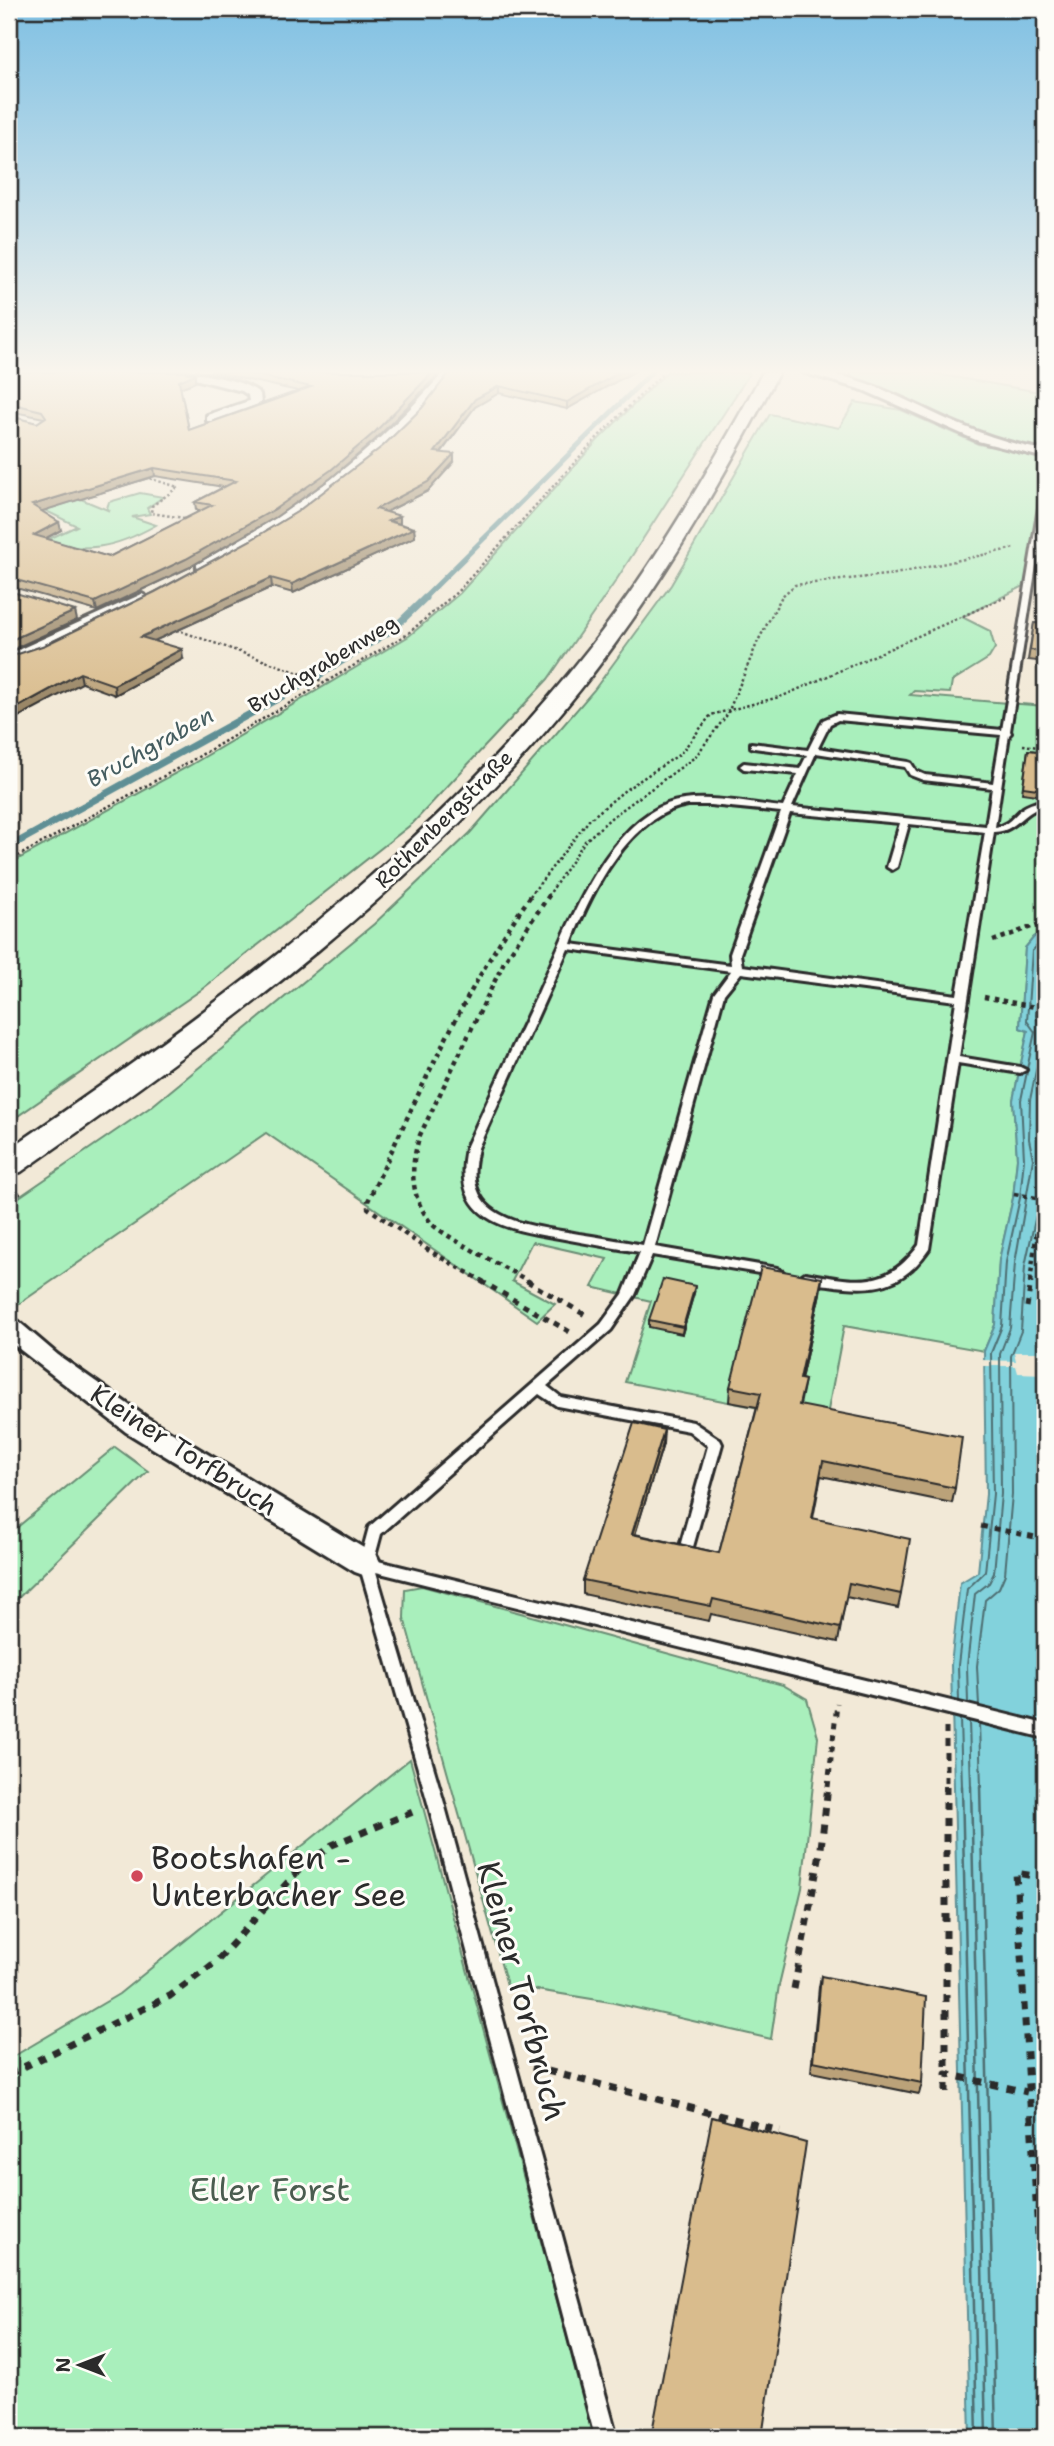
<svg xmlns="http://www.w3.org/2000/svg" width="1054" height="2446" font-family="'Shantell Sans',sans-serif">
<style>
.green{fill:#a9efbc;stroke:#6a8d74;stroke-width:2}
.water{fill:#82d2dc;stroke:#5f8f95;stroke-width:2}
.pier{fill:#f2e9d7}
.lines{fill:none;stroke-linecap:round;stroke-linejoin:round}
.shore-far1{stroke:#4e6e72;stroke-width:2}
.shore{stroke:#4e6e72;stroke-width:2.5}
.stream-far1{stroke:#5f8f95;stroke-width:5}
.stream{stroke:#5f8f95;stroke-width:7}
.service-casing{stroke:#2b2b2b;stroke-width:6}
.minor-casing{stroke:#2b2b2b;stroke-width:6}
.secondary-casing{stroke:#2b2b2b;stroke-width:5}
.path-far3{stroke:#2b2b2b;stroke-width:2.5;stroke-dasharray:2.5 2.5;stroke-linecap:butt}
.path-far2{stroke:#2b2b2b;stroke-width:4.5;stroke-dasharray:4.5 4.5;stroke-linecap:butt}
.path-far1{stroke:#2b2b2b;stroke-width:5;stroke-dasharray:6 6;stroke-linecap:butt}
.path{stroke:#2b2b2b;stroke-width:7;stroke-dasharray:8 8;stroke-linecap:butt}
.service{fill:#fdfcf7;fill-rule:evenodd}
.minor{fill:#fdfcf7;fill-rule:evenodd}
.secondary{fill:#fdfcf7;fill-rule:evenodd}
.wall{fill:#bba279;stroke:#2b2b2b;stroke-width:2;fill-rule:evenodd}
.shaded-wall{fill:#988463;stroke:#2b2b2b;stroke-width:2}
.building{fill:#d9bc8d;stroke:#2b2b2b;stroke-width:2;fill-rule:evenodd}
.poi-dot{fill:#d1495b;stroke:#fdfcf7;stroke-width:2.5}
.labels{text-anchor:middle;stroke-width:6;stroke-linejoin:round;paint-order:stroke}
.far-street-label{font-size:21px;fill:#2b2b2b;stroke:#fdfcf7}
.far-water-label{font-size:23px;font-style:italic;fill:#455d60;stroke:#fdfcf7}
.street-label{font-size:26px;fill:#2b2b2b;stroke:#fdfcf7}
.near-poi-label{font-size:32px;fill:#2b2b2b;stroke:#fdfcf7;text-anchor:start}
.near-street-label{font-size:32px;fill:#2b2b2b;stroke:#fdfcf7}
.near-park-label{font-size:32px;fill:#4a5c4f;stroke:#fdfcf7}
</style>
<rect width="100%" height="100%" fill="#f2e9d7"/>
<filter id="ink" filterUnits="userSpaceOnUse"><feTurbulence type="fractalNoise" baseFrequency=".0143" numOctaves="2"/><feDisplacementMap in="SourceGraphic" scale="14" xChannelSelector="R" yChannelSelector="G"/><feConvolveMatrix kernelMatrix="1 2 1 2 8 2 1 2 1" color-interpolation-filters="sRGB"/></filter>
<g filter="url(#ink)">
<!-- green -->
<path class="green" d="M667,372L750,373L615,582L548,679L413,823L201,990L9,1122V864L189,766L409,636L460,593L598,440Z
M849,372H925L1045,393V452C978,444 912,407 852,377Z
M855,402L901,410L978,444L1044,457L1037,544L1024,586L962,617L990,631L995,648L989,658L952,681L950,693L914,691L910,695L1045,706V931L1034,937L1025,948L1020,1028L1028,1031L1013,1100L1017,1158L1013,1198L999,1260L995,1325L984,1351L844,1326L826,1421L625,1382L651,1301L592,1287L607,1259L532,1242L512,1281L555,1304L537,1321L266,1133L16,1306L9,1299V1204L152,1106L374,924L470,833L594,690L671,585L770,414L839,428Z
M59,490L110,511L107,508L109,502L140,493L163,497L147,508L150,514L132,517L156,525C112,550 88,551 38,544L77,526L40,508Z
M115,1447L148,1471L9,1607V1534Z
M422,1586L783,1685L807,1699L818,1737L802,1888L779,1985L771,2039L610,2002L507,1985L404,1618L405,1589Z
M410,1759L594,2437H9V2059L119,1994Z"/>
<!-- water -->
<path class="water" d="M1045,931V2437H970L951,1665L960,1583L978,1572L986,1494L984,1351L995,1325L999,1260L1013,1198L1017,1158L1013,1100L1028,1031L1020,1028L1025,948L1034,937Z"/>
<!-- pier -->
<path class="pier" d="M1014,1352H1038L1041,1364H1045L1043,1374L1018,1373L1016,1366H981V1360L1016,1361Z"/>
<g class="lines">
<!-- shore-far1 -->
<path class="shore-far1" d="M1027,1069L1035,1032L1027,1021L1032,951L1045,938
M959,1701L958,1665L967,1589L985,1572L993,1494L991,1353L1002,1326L1006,1262L1020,1198L1024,1159L1021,1100L1027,1072
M968,1703L967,1666L975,1594L989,1583L994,1573L1001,1494L1000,1354L1010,1328L1015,1263L1033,1159L1029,1139L1030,1100L1044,1032L1036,1016L1041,954L1045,948
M979,1706L977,1666L985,1600L999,1588L1005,1574L1012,1494L1011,1356L1021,1331L1025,1266L1039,1201L1043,1157L1040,1128L1045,1079
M960,1719L962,1787
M969,1721L971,1787
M979,1723L981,1787"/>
<!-- shore -->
<path class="shore" d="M962,1786L977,2437
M971,1786L986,2437
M980,1786L996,2437"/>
<!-- stream-far1 -->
<path class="stream-far1" d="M423,599L652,372"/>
<!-- stream -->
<path class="stream" d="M318,676L393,629L425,598
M9,847L310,681"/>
<defs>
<path id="service" d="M1045,487V508L1010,731L1011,733L1009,735L995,827C1008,826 1013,816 1023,808C1030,803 1037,802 1045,800V806C1024,810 1016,832 994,832L959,1057L1020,1067L1026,1070L1020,1073L958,1063L929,1249C902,1288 874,1292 829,1285C819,1284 806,1284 799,1277L805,1273C854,1281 886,1291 919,1245L956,1001L741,973L724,994L655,1247L777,1268L783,1272L777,1276L652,1255L635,1295L611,1330L547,1386L561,1397L693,1422L720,1440L722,1444L691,1554L686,1556L681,1554L679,1550L708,1446L689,1431L557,1406L539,1394L381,1534L374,1560L1045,1724V1738L376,1572L444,1803L617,2437H595L428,1803L359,1564L369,1527L601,1324L623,1294L640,1252C613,1248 586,1243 559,1238C503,1229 451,1219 466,1148C489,1098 512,1048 536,998C563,940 601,829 667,804C700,792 748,804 783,807L798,774L744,769L740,766L744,763L800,769L807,755L754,748L751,747V743L808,750L823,720L837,714L1002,730L1042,489ZM838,720L1001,735L993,783L925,775L916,771L911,763L908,762L818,748L830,724ZM816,753L905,767L910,775L923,780L992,788L986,826L792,807ZM688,805H710L781,812L730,954L731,965L571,944C590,894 630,814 688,805ZM790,813L900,823L887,867L892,870L897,867L909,824L985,832L957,995L742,966L740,954ZM568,949L731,971L714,994L643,1245C622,1241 600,1237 579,1234C548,1228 491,1225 478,1191C472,1177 475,1162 478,1148Z"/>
<path id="minor" d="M167,372C190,371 244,378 260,394L261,403L215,421H207V415L249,401L248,395L242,391Z
M444,372H456C389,459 302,517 207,570H197V564C300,507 365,461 444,372Z
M802,372C858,370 908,403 958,424C987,436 1015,445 1045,450V458L978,441L863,390Z
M142,594L149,598L147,601L9,665V654Z
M9,1318L18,1321L58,1355L146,1417L377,1556L381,1564L377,1572L366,1576L355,1572L126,1432L9,1341Z"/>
<path id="secondary" d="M763,372H779C721,483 658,592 580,690C425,883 223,1031 21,1172L9,1175V1149C221,1005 431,850 590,647C657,561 711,467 763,372Z"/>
</defs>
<!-- service casing -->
<use href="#service" class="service-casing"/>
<!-- minor casing -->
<use href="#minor" class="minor-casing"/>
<!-- secondary casing -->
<use href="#secondary" class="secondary-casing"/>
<!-- path-far3 -->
<path class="path-far3" d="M145,477L178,487L152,506L151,513L191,519
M172,628L322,681
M1023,745L1045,748
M9,861L184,765L406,635L457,592L595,440L664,372
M530,896L589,820L625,790L680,754L711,715L783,696L1008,596
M548,896L585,841L612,817L695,757L727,715L758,641L782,596L795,585L895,574L1015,548"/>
<!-- path-far2 -->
<path class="path-far2" d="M993,941L1045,922
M984,997L1045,1009
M1014,1194L1042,1199
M9,1200L22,1191
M484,1282L428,1250L368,1208V1201C418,1096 464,989 532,894
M530,1282C512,1271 441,1235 431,1223C409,1195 410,1166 420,1135L505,960L550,894
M1030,1282L1045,1171"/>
<!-- path-far1 -->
<path class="path-far1" d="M481,1281L570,1332
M527,1281L587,1316
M1027,1307L1031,1281
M981,1526L1045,1539
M946,1728V1787
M828,1787L837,1703"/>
<!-- path -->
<path class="path" d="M946,1786V2074
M1045,1878L1016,1873L1045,2349
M794,1989L821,1848L828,1786
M532,2067L780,2131
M9,2074L170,1996L216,1962L297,1872L332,1845L415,1811
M946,2092V2074L1027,2092"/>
<!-- service -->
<use href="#service" class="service"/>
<!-- minor -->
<use href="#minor" class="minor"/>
<!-- secondary -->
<use href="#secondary" class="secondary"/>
</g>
<!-- wall -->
<path class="wall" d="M9,372L195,374V382L180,388L189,430L298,391L217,373L193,372H441L375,440L331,478L276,517L188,568L97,611L9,586V416L37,423L44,418L9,411ZM155,476L224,487L195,502L196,510L201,511L109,557L45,539L61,530L41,511Z
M450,372H633L567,409L499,393L475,407L441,453L454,462L428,491L386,512L400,524L414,528L415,537L293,593L272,587L154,641L183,659L115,695L82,683L45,645L155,592L251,540L297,512L383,446L422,408Z
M1034,623L1045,624V662L1028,660Z
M1028,750L1045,752V796L1022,793Z
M822,1278L820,1293L801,1379L805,1380L800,1405L955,1488L952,1503L821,1476L813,1518L901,1594L898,1608L846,1597L838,1642L711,1614L709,1621L583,1594V1580L663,1444L635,1534L719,1553L757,1407L729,1402L730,1387Z
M694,1293L682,1334L649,1327V1320Z
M821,1976L922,2083L919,2094L811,2072L819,1987Z"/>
<!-- shaded-wall -->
<path class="shaded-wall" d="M433,372H441L375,440L331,478L276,517L188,568L97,611L95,602Z
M620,372H633L567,409V402Z
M195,374V382L180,388L179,381Z
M499,386V393L475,407L435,460V452L475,399Z
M454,454V462L428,491L376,517V509Z
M154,468L155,476L33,514L32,505Z
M400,516V524L388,521Z
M59,522L61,530L35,544L34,535Z
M414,528L415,537L293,593L292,584Z
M271,578L272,587L143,646L141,637Z
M75,611L77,620L9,651V641Z
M182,649L183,659L115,695L114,685Z
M80,673L82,683L9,722V712Z
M822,1278L820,1293L798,1393L800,1379Z
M695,1286L694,1293L682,1334L683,1327Z
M664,1430L663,1444L631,1548L632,1534Z"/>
<!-- building -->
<path class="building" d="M9,372H184L195,374L179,381L189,430L311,387L243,372H433L375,432L331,470L275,509L186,559L95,602L9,578V416L37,423L46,417L42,411L9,403ZM154,468L236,481L195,502L212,505L109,557L34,535L59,522L32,505Z
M450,372H620L567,402L499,386L475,399L435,452L454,454L428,482L376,509L400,516L388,521L414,528L292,584L271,578L141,637L182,649L114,685L80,673L9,712V657L45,645L155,592L251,540L297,512L383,446L422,408Z
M9,591L75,611L9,641Z
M1034,623L1045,624V651L1030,650Z
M1028,750L1045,752V790L1023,787Z
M761,1267L822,1278L800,1379L805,1380L799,1405L962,1437L955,1488L823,1461L812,1518L910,1539L901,1594L849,1583L840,1628L713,1599L711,1606L583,1580L634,1423L664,1430L632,1534L719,1553L761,1393L730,1387Z
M663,1279L695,1286L683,1327L649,1320Z
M821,1976L926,1997L922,2083L813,2061Z
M712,2117L806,2143L762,2437H651Z"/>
</g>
<!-- sky -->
<linearGradient id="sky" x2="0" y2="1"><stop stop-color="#7fc0e3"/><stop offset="0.52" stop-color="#f9f5ed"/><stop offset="1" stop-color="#f9f5ed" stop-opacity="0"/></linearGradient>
<rect width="1054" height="714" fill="url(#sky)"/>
<!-- markers -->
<circle class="poi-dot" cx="137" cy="1876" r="7"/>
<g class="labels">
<!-- far-street labels -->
<g class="far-street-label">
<text transform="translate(323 664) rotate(-31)" y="7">Bruchgrabenweg</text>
<text transform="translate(444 819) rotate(-45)" y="7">Rothenbergstraße</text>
</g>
<!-- far-water labels -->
<g class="far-water-label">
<text transform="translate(150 747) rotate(-29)" y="8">Bruchgraben</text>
</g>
<!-- street labels -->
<g class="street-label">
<text transform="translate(184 1450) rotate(33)" y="9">Kleiner Torfbruch</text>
</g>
<!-- near-poi labels -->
<g class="near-poi-label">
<text x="151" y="1869">Bootshafen -<tspan x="151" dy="37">Unterbacher See</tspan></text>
</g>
<!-- near-street labels -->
<g class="near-street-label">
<text transform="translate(522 1991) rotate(75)" y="11">Kleiner Torfbruch</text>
</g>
<!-- near-park labels -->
<g class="near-park-label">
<text x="270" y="2201">Eller Forst</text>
</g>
</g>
<!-- margin -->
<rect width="1054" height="2446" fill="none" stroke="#fdfcf7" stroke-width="35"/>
<rect x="18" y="18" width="1019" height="2411" fill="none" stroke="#2b2b2b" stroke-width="2.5" filter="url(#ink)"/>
<!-- north arrow -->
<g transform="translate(80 2365) rotate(270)" stroke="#fdfcf7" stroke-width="5" paint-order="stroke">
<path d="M0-5L12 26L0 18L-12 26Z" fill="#2b2b2b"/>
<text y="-10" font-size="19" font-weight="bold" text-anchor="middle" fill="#2b2b2b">N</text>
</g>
</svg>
